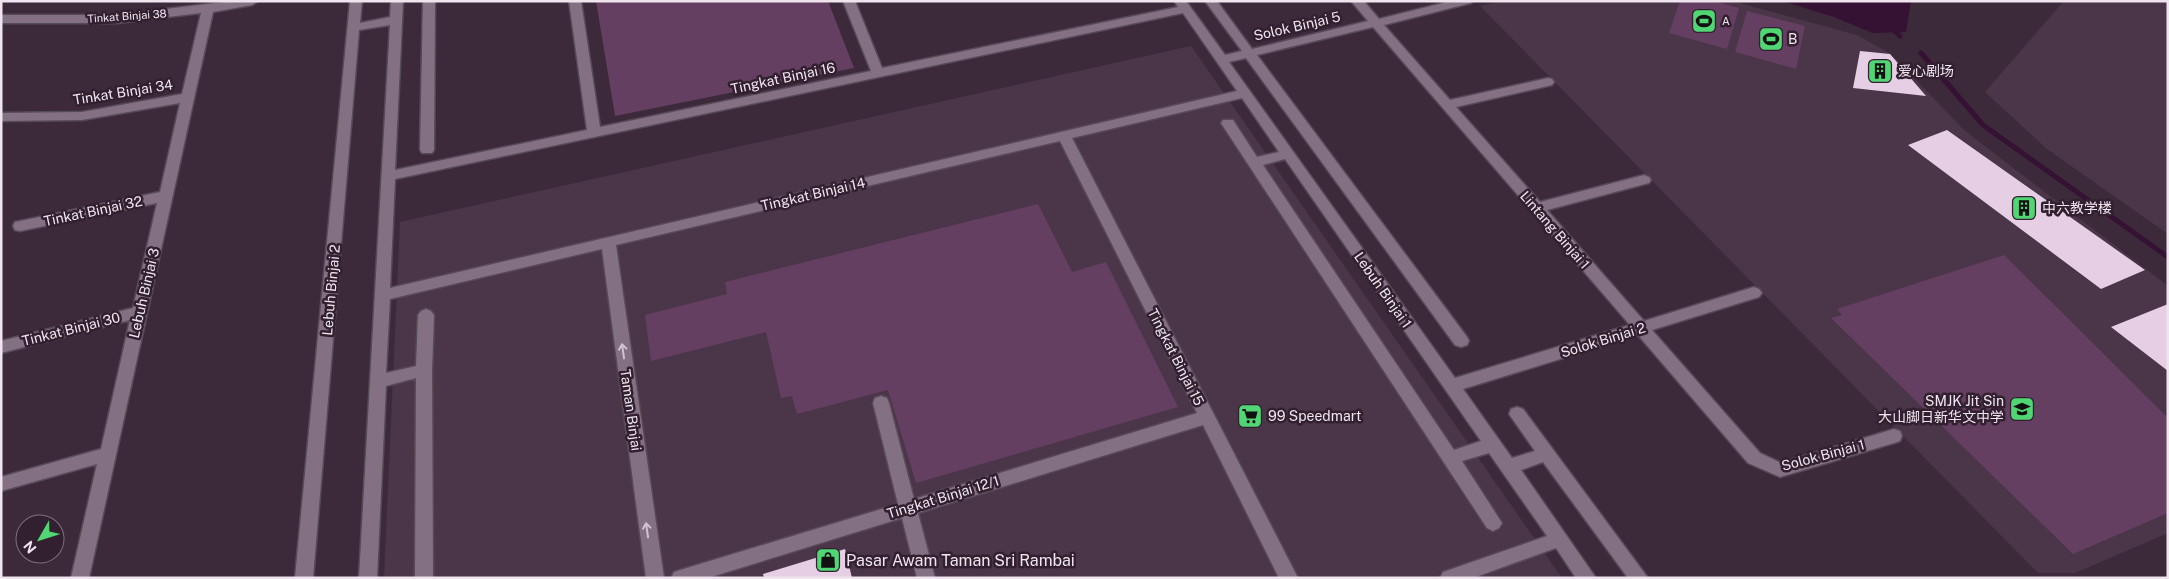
<svg xmlns="http://www.w3.org/2000/svg" width="2169" height="579" font-family="'Public Sans','Noto Sans SC',sans-serif">
<style>
.built{fill:#4b3549}
.green{fill:#643f61}
.water{fill:#351133}
.lines{fill:none;stroke-linecap:round;stroke-linejoin:round}
.stream{stroke:#351133;stroke-width:5}
.building{fill:#e6cfe4}
.street-casing{stroke:#584957;stroke-width:3}
.street{fill:#847083;fill-rule:evenodd}
.oneway{stroke:#d0c2cf}
.labels{text-anchor:middle;stroke-width:5;stroke-linejoin:round;paint-order:stroke}
.far-street-label{font-size:11px;fill:#f0e5ef;stroke:#322030}
.far-poi-label{font-size:11px;fill:#f0e5ef;stroke:#322030;text-anchor:start}
.street-label{font-size:14px;fill:#f0e5ef;stroke:#322030}
.poi-label{font-size:14px;fill:#f0e5ef;stroke:#322030;text-anchor:start}
.near-poi-label{font-size:16px;fill:#f0e5ef;stroke:#322030;text-anchor:start}
</style>
<rect width="100%" height="100%" fill="#3c2a3b"/>
<!-- built -->
<path class="built" d="M1504,1H1732L1857,35L1891,54L1965,131L2168,286V533L2075,573H2038L1480,6Z
M2064,1H2168V234L2047,149L1985,92Z
M1191,46L1562,578H384L400,222Z"/>
<!-- green -->
<path class="green" d="M596,1H828L854,68L615,116Z
M1680,1H1713L1739,8L1727,49L1669,33Z
M1747,11L1805,26L1796,69L1735,52Z
M1038,204L1072,272L1106,262L1178,407L916,483L888,390L797,414L792,396L781,398L766,332L651,361L645,315L727,294L725,282Z
M2004,255L2168,418V513L2073,554L1831,318L1842,315L1837,309Z"/>
<!-- water -->
<path class="water" d="M1782,1H1911L1906,32L1873,33L1834,17Z"/>
<g class="lines">
<!-- stream -->
<path class="stream" d="M1890,27L1900,36
M1921,53L1983,125L2168,257"/>
</g>
<!-- building -->
<path class="building" d="M1860,51L1890,54L1926,96L1853,88Z
M1947,130L2145,270L2101,289L1908,145Z
M2168,304V371L2111,327Z
M845,549L852,578H764L763,574Z"/>
<g class="lines">
<defs>
<path id="street" d="M231,1H258L252,5L213,12L89,578H71L97,464L1,491V477L101,449L130,320L1,353V341L133,308L157,203L20,231L15,230L13,226L15,222L20,221L160,192L180,103L82,120L1,121V113L82,112L182,94L201,13L117,23H1V15H117Z
M350,1H362L360,23L390,17L391,1H403L395,170L587,130L569,1H581L600,127L871,71L843,1H855L882,68L1178,7L1174,1H1186L1225,55L1242,51L1205,1H1217L1252,49L1368,21L1351,1H1364L1379,19L1451,1H1473L1471,3L1384,25L1450,100L1548,78L1552,79L1554,82L1552,85L1456,107L1540,202L1644,175L1649,177L1651,180L1649,183L1547,210L1644,321L1754,287L1759,289L1762,293L1759,297L1652,330L1760,453L1781,463L1894,429L1900,431L1902,436L1900,441L1894,443L1780,477L1748,463L1638,335L1463,389L1512,458L1535,451L1509,414L1511,409L1517,407L1523,409L1648,578H1628L1543,462L1521,470L1596,578H1576L1556,548L1473,578H1440L1443,572L1547,536L1489,453L1462,461L1502,523L1499,528L1493,531L1487,528L1221,123L1223,120H1233L1257,157L1279,152L1242,98L1072,138L1298,578H1279L1203,425L918,513L935,578H917L902,518L708,578H671L674,572L680,570L898,504L873,403L875,398L881,396L887,398L889,403L914,499L1197,413L1060,141L616,245L664,578H646L602,249L390,299L386,373L416,366L418,315L421,311L426,309L431,311L434,315L432,370L433,578H415L416,378L386,386L377,578H359L390,25L359,30L313,578H295ZM1183,13L1237,91L390,288L395,179ZM1373,27L1630,325L1455,378L1229,62L1246,58L1455,345L1461,347L1467,345L1469,341L1467,337L1257,55ZM1285,159L1481,441L1454,450L1263,165Z
M423,1H435L434,150L432,153H422L420,150Z"/>
</defs>
<!-- street casing -->
<use href="#street" class="street-casing"/>
<!-- street -->
<use href="#street" class="street"/>
</g>
<!-- one-way arrows -->
<defs><path id="oneway-shaft" d="M-6 0H5M1.5-3L5.5 0L1.5 3" fill="none" stroke-width="1.6" stroke-linecap="round" stroke-linejoin="round" transform="scale(1.25)"/></defs>
<g class="oneway">
<use href="#oneway-shaft" transform="translate(623 351) rotate(-98)"/>
<use href="#oneway-shaft" transform="translate(647 530) rotate(-98)"/>
</g>
<!-- icons -->
<defs>
<symbol id="stadium-square" viewBox="-11 -11 22 22"><rect x="-9" y="-9" width="18" height="18" rx="4" fill="#51d674" stroke="#322030"/><path d="M0-5a6.5 5 0 1 0 0 10a6.5 5 0 1 0 0-10ZM-3.5-1.8h7v3.6h-7Z" fill="#111"/></symbol>
<symbol id="building-square" viewBox="-11 -11 22 22"><rect x="-9" y="-9" width="18" height="18" rx="4" fill="#51d674" stroke="#322030"/><path d="M-4-6H4V6H1V3H-1V6H-4ZM-2.5-4.3h1.7v1.8h-1.7ZM.8-4.3h1.7v1.8H.8ZM-2.5-1h1.7V.8h-1.7ZM.8-1h1.7V.8H.8Z" fill="#111"/></symbol>
<symbol id="school-square" viewBox="-11 -11 22 22"><rect x="-9" y="-9" width="18" height="18" rx="4" fill="#51d674" stroke="#322030"/><path d="M0-5L7-2L0 1L-7-2ZM-4 1L0 2.5L4 1V4Q0 6-4 4Z" fill="#111"/></symbol>
<symbol id="supermarket-square" viewBox="-11 -11 22 22"><rect x="-9" y="-9" width="18" height="18" rx="4" fill="#51d674" stroke="#322030"/><path d="M-6-5.5h2.5l.6 2H6L4.5 2H-2.5L-4.4-4H-6ZM-1.5 3.2a1.3 1.3 0 1 0 .1 0ZM3 3.2a1.3 1.3 0 1 0 .1 0Z" fill="#111"/></symbol>
<symbol id="shop-square" viewBox="-11 -11 22 22"><rect x="-9" y="-9" width="18" height="18" rx="4" fill="#51d674" stroke="#322030"/><path d="M-5-2.5h2.3a2.7 3.5 0 0 1 5.4 0H5L5.5 6h-11ZM-1.5-2.5h3a1.5 2.3 0 0 0-3 0Z" fill="#111"/></symbol>
</defs>
<g fill-rule="evenodd">
<use href="#stadium-square" x="1690" y="7" width="28" height="28"/>
<use href="#stadium-square" x="1757" y="25" width="28" height="28"/>
<use href="#building-square" x="1866" y="57" width="28" height="28"/>
<use href="#building-square" x="2010" y="194" width="28" height="28"/>
<use href="#school-square" x="2008" y="395" width="28" height="28"/>
<use href="#supermarket-square" x="1236" y="402" width="28" height="28"/>
<use href="#shop-square" x="814" y="546" width="28" height="28"/>
</g>
<g class="labels">
<!-- far-street labels -->
<g class="far-street-label">
<text transform="translate(127 16) rotate(-4)" y="4">Tinkat Binjai 38</text>
</g>
<!-- far-poi labels -->
<g class="far-poi-label">
<text x="1722" y="25">A</text>
</g>
<!-- street labels -->
<g class="street-label">
<text transform="translate(1297 26) rotate(-13)" y="5">Solok Binjai 5</text>
<text transform="translate(783 78) rotate(-12)" y="5">Tingkat Binjai 16</text>
<text transform="translate(123 92) rotate(-9)" y="5">Tinkat Binjai 34</text>
<text transform="translate(813 194) rotate(-13)" y="5">Tingkat Binjai 14</text>
<text transform="translate(93 211) rotate(-12)" y="5">Tinkat Binjai 32</text>
<text transform="translate(1555 230) rotate(49)" y="5">Lintang Binjai 1</text>
<text transform="translate(331 290) rotate(-85)" y="5">Lebuh Binjai 2</text>
<text transform="translate(1383 290) rotate(55)" y="5">Lebuh Binjai 1</text>
<text transform="translate(144 293) rotate(-77)" y="5">Lebuh Binjai 3</text>
<text transform="translate(71 329) rotate(-14)" y="5">Tinkat Binjai 30</text>
<text transform="translate(1603 340) rotate(-17)" y="5">Solok Binjai 2</text>
<text transform="translate(1176 357) rotate(63)" y="5">Tingkat Binjai 15</text>
<text transform="translate(631 410) rotate(82)" y="5">Taman Binjai</text>
<text transform="translate(1823 455) rotate(-15)" y="5">Solok Binjai 1</text>
<text transform="translate(943 497) rotate(-17)" y="5">Tingkat Binjai 12/1</text>
</g>
<!-- poi labels -->
<g class="poi-label">
<text x="1788" y="44">B</text>
<text x="1898" y="76">爱心剧场</text>
<text x="2042" y="213">中六教学楼</text>
<text x="2004" y="406" text-anchor="end">SMJK Jit Sin<tspan x="2004" dy="16">大山脚日新华文中学</tspan></text>
<text x="1268" y="421">99 Speedmart</text>
</g>
<!-- near-poi labels -->
<g class="near-poi-label">
<text x="846" y="566">Pasar Awam Taman Sri Rambai</text>
</g>
</g>
<!-- border -->
<rect width="2169" height="579" fill="none" stroke="#f0e5ef" stroke-width="5"/>
<!-- north arrow -->
<g transform="translate(40 539) rotate(231)"><circle r="24" fill="#322030" stroke="#7e6f7c"/>
<path d="M0-4L9 19L0 12L-9 19Z" fill="#51d674"/>
<text y="-8" font-size="14" font-weight="bold" text-anchor="middle" fill="#f0e5ef">N</text>
</g>
</svg>
